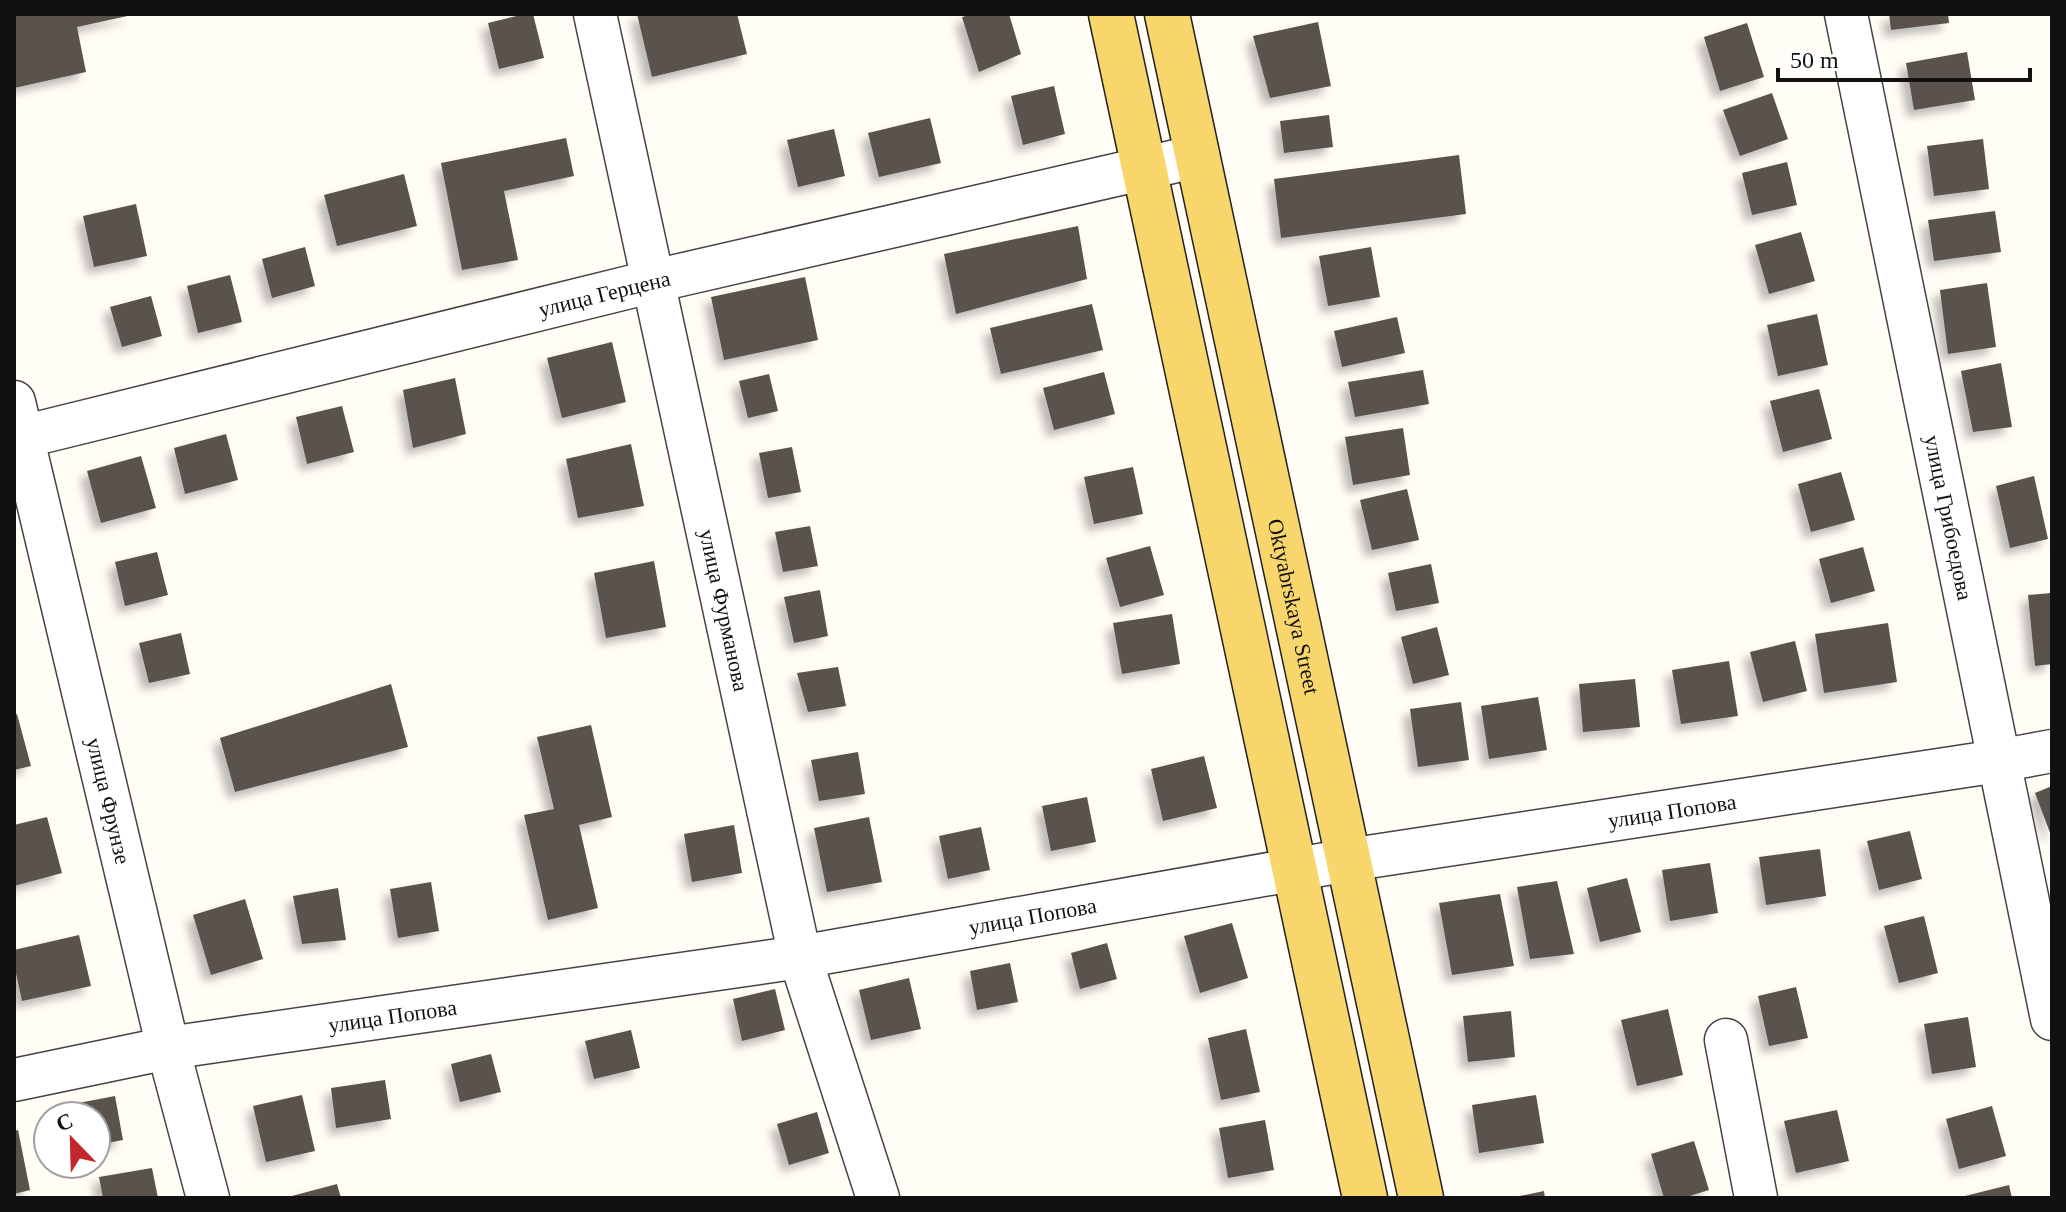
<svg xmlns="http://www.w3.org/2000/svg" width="2066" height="1212" font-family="'Times New Roman',serif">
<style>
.building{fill:#5a524d;filter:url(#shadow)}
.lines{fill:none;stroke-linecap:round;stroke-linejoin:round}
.minor-casing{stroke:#444;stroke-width:45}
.major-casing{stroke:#222;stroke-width:47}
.minor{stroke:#fff;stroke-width:42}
.major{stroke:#f9d66b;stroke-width:44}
.labels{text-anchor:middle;stroke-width:8;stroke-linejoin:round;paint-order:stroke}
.street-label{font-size:22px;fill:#111;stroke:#fff}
</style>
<defs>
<filter id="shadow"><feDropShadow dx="-7" dy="7" stdDeviation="4" flood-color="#0004"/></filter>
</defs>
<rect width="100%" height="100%" fill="#fffdf5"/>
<!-- building -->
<path class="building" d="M14,14H132V15L77,27L86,72L14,88Z
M525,14H533L544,58L499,69L488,23Z
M637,14H737L747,54L652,77Z
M974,14H1009L1021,54L979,72L962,17Z
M1889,14H1948L1949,23L1891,30Z
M1318,22L1331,86L1270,98L1253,36Z
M1747,23L1764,77L1720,91L1704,37Z
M1967,52L1975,100L1914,110L1906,63Z
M1054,86L1065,134L1023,145L1011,96Z
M1772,93L1788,139L1740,156L1723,110Z
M1329,115L1333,147L1284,153L1280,121Z
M930,118L941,163L879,177L868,133Z
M834,129L845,176L798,187L787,140Z
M566,138L574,176L504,191L518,260L462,270L441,163Z
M1983,139L1989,189L1934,196L1927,146Z
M1459,155L1466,214L1281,238L1274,179Z
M1787,162L1797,205L1752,215L1742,173Z
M404,174L417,226L337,246L324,195Z
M136,204L147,256L94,267L83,216Z
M1995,211L2001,252L1934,261L1928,220Z
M1078,226L1087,279L956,314L944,254Z
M1801,232L1815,281L1769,294L1755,245Z
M305,247L315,286L272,298L262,259Z
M1371,247L1380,297L1328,306L1319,256Z
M230,275L242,322L198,333L187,286Z
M805,277L818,340L724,360L711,297Z
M1987,283L1996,347L1948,354L1940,290Z
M151,296L162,336L122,347L110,307Z
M1092,304L1103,350L1001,374L990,328Z
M1817,314L1828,365L1778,376L1767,325Z
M1397,317L1405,353L1342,367L1334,331Z
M612,342L626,402L562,418L547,358Z
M2001,363L2012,427L1973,432L1961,371Z
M1423,370L1429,404L1355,417L1348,382Z
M1104,372L1115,414L1054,430L1043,388Z
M769,374L778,411L748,418L739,381Z
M455,378L466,434L413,448L403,390Z
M1819,389L1832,439L1783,452L1770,401Z
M342,406L354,452L307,464L296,417Z
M1403,428L1410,475L1353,485L1345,437Z
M226,434L238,480L185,494L174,448Z
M631,444L644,506L578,518L566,459Z
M792,447L801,492L768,498L759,453Z
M141,456L156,508L101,523L87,471Z
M1133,467L1143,514L1094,524L1084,477Z
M1841,472L1855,520L1811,532L1798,484Z
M2034,476L2048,539L2010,548L1996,486Z
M1407,489L1419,540L1372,550L1360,500Z
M810,526L818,566L783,572L775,532Z
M1150,546L1164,595L1120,607L1106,558Z
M1863,547L1875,591L1831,603L1819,559Z
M157,552L168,595L125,606L115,562Z
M654,561L666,627L606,638L594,573Z
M1431,564L1439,603L1396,611L1388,573Z
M820,590L828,636L794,643L784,597Z
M2052,593V664L2035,666L2028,595Z
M1172,614L1180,664L1122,674L1113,623Z
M1888,623L1897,682L1824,693L1815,634Z
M1437,627L1449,675L1413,684L1401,637Z
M181,633L190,674L149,683L139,643Z
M1795,641L1807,691L1763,702L1750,652Z
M1729,661L1738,716L1681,724L1672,670Z
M838,667L846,706L808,712L797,673Z
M1635,679L1640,727L1583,732L1579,684Z
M391,684L408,747L235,792L220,738Z
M1538,697L1547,750L1489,759L1481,706Z
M1461,702L1469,760L1418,767L1410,709Z
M17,714L31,766L14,770V715Z
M591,725L612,817L579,825L598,908L548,920L524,815L554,809L537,737Z
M858,752L865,794L819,801L811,760Z
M1204,756L1217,808L1163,821L1151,769Z
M2052,786V838L2035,793Z
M1087,797L1096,842L1051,851L1042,806Z
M47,817L62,873L14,886V825Z
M869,817L882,882L827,892L814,828Z
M734,825L742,873L692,882L684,834Z
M981,827L990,870L948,879L939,836Z
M1910,831L1922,879L1879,890L1867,841Z
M1820,849L1826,896L1766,905L1759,857Z
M1710,863L1718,913L1670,921L1662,870Z
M1627,878L1641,932L1600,942L1587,888Z
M1557,881L1574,954L1530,959L1517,887Z
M431,882L439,931L398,938L390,889Z
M338,888L346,940L302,944L293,896Z
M1500,894L1514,966L1452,975L1439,903Z
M245,899L263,959L211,975L193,915Z
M1924,916L1938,973L1899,983L1884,926Z
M1232,923L1248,978L1200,993L1184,936Z
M79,935L91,986L22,1001L14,964V950Z
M1107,943L1117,979L1080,989L1071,953Z
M1010,963L1018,1002L977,1010L970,971Z
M909,978L921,1029L871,1040L859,990Z
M1796,987L1808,1038L1769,1046L1758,996Z
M775,989L785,1030L742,1041L733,999Z
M1668,1009L1683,1075L1637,1086L1621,1020Z
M1511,1011L1515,1057L1468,1062L1463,1016Z
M1968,1017L1976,1067L1932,1074L1924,1024Z
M1246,1029L1260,1092L1221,1100L1208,1038Z
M631,1030L640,1068L594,1079L585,1041Z
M491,1054L501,1092L460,1102L451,1064Z
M385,1080L391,1119L336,1128L331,1088Z
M302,1095L315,1151L266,1162L253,1106Z
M1536,1095L1544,1143L1479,1153L1472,1105Z
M115,1096L123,1140L96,1145V1116H70L68,1105Z
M1992,1106L2006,1156L1959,1169L1946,1119Z
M1837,1110L1849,1161L1796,1173L1784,1121Z
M817,1112L829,1153L789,1165L777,1124Z
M1265,1120L1274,1170L1228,1178L1219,1128Z
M18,1130L30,1190L14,1194V1131Z
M1694,1141L1709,1190L1683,1198H1664L1651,1154Z
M152,1168L158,1198H103L99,1177Z
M337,1184L341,1198H288V1197Z
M2009,1185L2012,1198H1962L1961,1197Z
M1544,1191L1545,1198H1516L1515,1197Z"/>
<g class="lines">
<defs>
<g id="minor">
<path id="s1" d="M595,14L800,957L878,1198"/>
<path id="s2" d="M1846,14L2052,1019"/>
<path id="s3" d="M14,402L168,1048L208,1198"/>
<path id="s4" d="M14,439L654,281L1198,156"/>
<path d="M1726,1040L1756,1198"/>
<path id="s5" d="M14,1080L168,1048L800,957L1348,860L1998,761L2052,751"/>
</g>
<g id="major">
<path d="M1111,14L1365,1198"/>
<path id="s6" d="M1167,14L1421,1198"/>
</g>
</defs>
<!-- minor casing -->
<use href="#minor" class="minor-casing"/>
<!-- major casing -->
<use href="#major" class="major-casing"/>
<!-- minor -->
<use href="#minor" class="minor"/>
<!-- major -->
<use href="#major" class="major"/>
</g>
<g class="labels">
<!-- street labels -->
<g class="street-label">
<text dy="8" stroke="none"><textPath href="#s4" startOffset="608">улица Герцена</textPath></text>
<text dy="8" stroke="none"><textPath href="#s2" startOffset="514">улица Грибоедова</textPath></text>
<text dy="8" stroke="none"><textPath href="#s6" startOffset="606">Oktyabrskaya Street</textPath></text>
<text dy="8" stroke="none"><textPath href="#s1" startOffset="610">улица Фурманова</textPath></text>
<text dy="8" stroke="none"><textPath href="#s3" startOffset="410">улица Фрунзе</textPath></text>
<text dy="8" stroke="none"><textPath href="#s5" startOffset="1680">улица Попова</textPath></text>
<text dy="8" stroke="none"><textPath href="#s5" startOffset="1032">улица Попова</textPath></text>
<text dy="8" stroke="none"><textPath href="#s5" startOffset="384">улица Попова</textPath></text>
</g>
</g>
<!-- border -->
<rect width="2066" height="1212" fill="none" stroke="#111111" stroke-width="32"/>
<!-- north arrow -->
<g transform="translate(72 1140) rotate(337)"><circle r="38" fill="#ffffff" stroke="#a0a0a0" stroke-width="2"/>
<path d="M0-6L14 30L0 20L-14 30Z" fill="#c4262e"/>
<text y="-12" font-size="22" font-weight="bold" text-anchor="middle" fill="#111111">С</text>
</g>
<!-- scale -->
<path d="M1778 68v12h252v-12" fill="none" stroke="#111111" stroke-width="4"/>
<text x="1790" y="68" font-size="24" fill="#111111" stroke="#ffffff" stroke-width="6" paint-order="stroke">50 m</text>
</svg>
